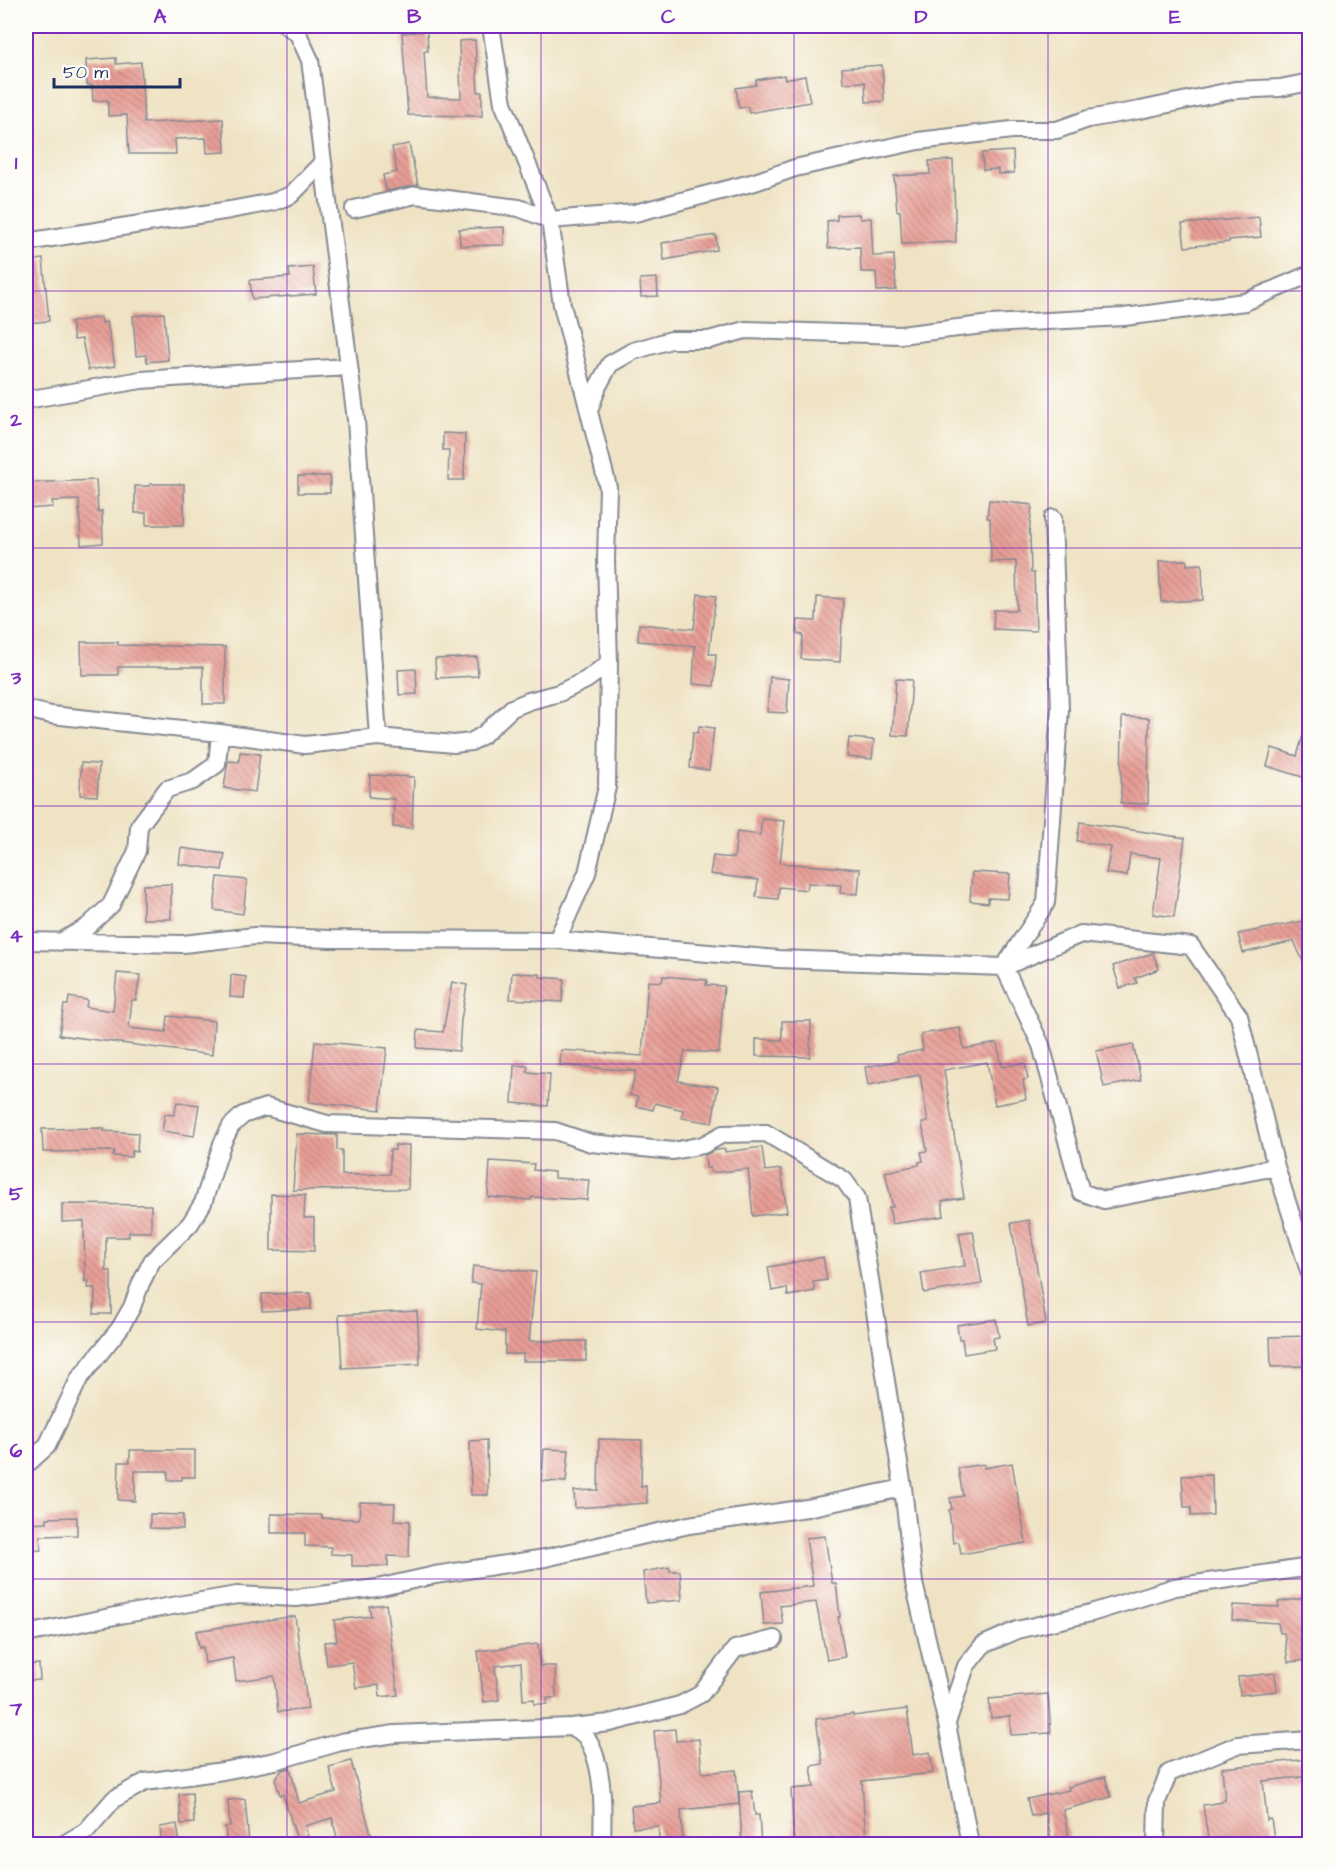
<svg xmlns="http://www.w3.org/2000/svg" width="1335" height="1870" font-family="'Architects Daughter',sans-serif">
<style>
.building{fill:url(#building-back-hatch)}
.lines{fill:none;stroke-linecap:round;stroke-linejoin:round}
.minor-casing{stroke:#858991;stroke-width:20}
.minor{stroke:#fff;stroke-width:16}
.grid{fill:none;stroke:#7b2cbf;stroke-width:1.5;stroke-opacity:0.55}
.neatline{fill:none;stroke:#7b2cbf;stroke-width:2}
.grid-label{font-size:20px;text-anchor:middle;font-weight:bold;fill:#7b2cbf}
</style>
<defs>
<pattern id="building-back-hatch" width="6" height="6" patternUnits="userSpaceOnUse" patternTransform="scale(1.5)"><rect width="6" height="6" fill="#e89e96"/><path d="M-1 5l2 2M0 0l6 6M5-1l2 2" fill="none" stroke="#bb817e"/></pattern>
</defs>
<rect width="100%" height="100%" fill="#fdfcf7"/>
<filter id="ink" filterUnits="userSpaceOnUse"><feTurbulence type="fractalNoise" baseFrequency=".0167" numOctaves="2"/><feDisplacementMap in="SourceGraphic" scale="12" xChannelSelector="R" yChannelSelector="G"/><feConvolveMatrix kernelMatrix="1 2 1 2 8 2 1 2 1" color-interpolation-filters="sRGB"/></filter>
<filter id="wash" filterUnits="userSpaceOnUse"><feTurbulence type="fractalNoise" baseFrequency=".008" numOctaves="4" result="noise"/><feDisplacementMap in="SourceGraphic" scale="24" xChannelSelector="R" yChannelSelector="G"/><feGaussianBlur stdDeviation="1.35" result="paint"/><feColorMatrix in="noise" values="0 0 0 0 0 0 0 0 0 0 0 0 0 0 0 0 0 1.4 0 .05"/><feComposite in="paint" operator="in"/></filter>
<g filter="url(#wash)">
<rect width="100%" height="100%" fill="#efe3c4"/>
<g id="blocks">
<!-- building -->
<path class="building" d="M427,31L428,51H424L427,97L461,98L459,41L475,40L478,92H482V116L408,115L402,33Z
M116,58V64L141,62L144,123L223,119L225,152L207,153L206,138L175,139L176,154H129L127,115L108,116V100L93,101L92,85H87L86,60Z
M882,65L884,101L866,102L865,82L843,83L842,68Z
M784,75L785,80L805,76L810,102L749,113L748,107L739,108L736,88L756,85V80Z
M409,144L418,185L386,191L383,175L397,172L392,147Z
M1013,151L1014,173L998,174V169L983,170L982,153Z
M953,160L956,242L902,244L900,211H897L894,176L930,174L929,161Z
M859,214L860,219L871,218L873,256L894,255L896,290L877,291L876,272H861L860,247L828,248L827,221L837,220V215Z
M1259,217L1261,237L1229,240V242L1185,247L1182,224Z
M504,227V245L460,246L459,229Z
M716,235L717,250L664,260L662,243Z
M43,259L49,321L26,323V261Z
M313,267L316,294L252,299L250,280L290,277L289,269Z
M657,278L658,296L641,297L640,279Z
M164,313L168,360L147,362L146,355L136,356L133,316Z
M101,317L102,323L107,322L115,366L88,370L82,339L74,340L71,322Z
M443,433L465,434L464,480H448L449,450H443Z
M298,476H330V493H298Z
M96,480L98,512L102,511L103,543L81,545L79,500L52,501L53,507L26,509V483Z
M150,484H184V525H146V513H135V486H150Z
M989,500L1032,505L1029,535H1030L1031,573H1034L1036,631L993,629L994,610H1017L1016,561L991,562L990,518H987Z
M1187,560V565L1202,564L1203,600L1161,602L1159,561Z
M698,594L716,596L709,654H716L714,686L693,684L695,646L638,641L639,624L694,629Z
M817,597L843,599L840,662L801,659L803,635L797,634L798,620L816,621Z
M81,642H118V645L225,647V704H203V667H118V675H82Z
M477,657L478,676L436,678L435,659Z
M416,669L417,694L399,695L398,670Z
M770,677L789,679L787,713L767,712Z
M896,679L912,680L908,736L892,735Z
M1122,717L1149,718L1148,804L1121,803Z
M1306,725H1310V768L1306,778L1267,766L1272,748L1297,756Z
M699,726L714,728L709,770L690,768L693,732L698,733Z
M849,738L874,740L872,759L847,757Z
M240,752L260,754L255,792L224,788L228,761L239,762Z
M81,763L99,764L97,796L80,795Z
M370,775L414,777L412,828L393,827L394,799L369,797Z
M762,819L785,821L780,863L860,869L858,894L840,893L841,885L808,883L807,890L779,887L778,899L756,897L758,880L710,874L713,856L734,858L737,832L760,835Z
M1080,822L1185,838L1174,917L1153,914L1161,858L1130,854L1127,876L1106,873L1111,847L1077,841Z
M181,848L225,854L222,870L179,864Z
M972,872L1010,874L1008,899L988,898V903L970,901Z
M218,877L247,880L243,914L214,910Z
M171,884V919H143V885Z
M1304,921L1310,933V977L1294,941L1243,953L1238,934Z
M1153,953L1159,969L1135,978L1137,983L1120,988L1113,966Z
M117,973L140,975L136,1000H132L129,1028L166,1032L168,1016L214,1021L212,1055L59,1035L64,1005H68L69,997L87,1000L86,1007L113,1011Z
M512,973L540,974V977L564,979L562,1002L510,999Z
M231,975L246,977L244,998L230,997Z
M663,976L707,980L706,985L724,986L719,1053L685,1051L678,1081L718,1087L712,1123L682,1118L683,1110L655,1103L653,1110L636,1106L638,1097L630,1095L636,1071L560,1065L561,1050L642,1056L648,981L662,982Z
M452,982L467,985L461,1020L459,1051L417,1048L418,1030L443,1032Z
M782,1021H811L810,1057L756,1056V1039L782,1040Z
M960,1028L964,1049L997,1043L1002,1067L1025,1063L1028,1079L1023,1080L1026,1099L995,1105L987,1062L944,1070L964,1198L942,1201L944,1216L892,1224L889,1207H893L885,1172L919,1165V1162L923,1161L921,1152L927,1151L922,1123L928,1122L920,1075L868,1085L865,1067L898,1061L897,1055L923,1050L921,1034Z
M315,1041L387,1048L380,1110L309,1102Z
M1133,1044L1141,1080L1104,1087L1096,1051Z
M514,1065L528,1066L527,1072L550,1074L548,1106L512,1103Z
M177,1102L199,1105L194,1136L162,1131L165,1114L174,1115Z
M104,1128V1131L138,1133L137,1152L132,1151L131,1157L113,1156L114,1151L43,1152L42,1129Z
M297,1134L337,1135V1150H342V1175L390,1174V1150H395V1145H409L408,1189L293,1190Z
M762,1147L765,1171L781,1169L787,1212L753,1216L748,1169L711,1173L710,1168H706L705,1155L716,1150L725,1149V1152Z
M490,1161L534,1164L533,1170L554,1172V1178L589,1180L587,1200L532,1197L531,1200L488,1197Z
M271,1194L305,1195L304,1218H314V1251L271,1250Z
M62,1204L151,1205V1232H129V1237H106V1271H111V1314H94L95,1288H88L89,1281H85L84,1221L62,1222Z
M1029,1220L1046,1323L1028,1326L1011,1223Z
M973,1231L982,1284L924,1293L921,1273L965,1266L959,1233Z
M823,1257L827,1280L813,1282L815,1291L788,1296L787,1288L772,1291L768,1267Z
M473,1266L536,1272L529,1341H586V1361H523V1354H505V1332L477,1329L481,1284L471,1283Z
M311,1293V1309L262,1311V1294Z
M417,1311L420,1364L342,1368L339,1315Z
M996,1319L999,1337L993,1338L995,1349L964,1354L962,1339H959L957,1325Z
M1309,1336V1366L1271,1367L1270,1337Z
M599,1439L642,1440L641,1487L646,1486L647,1503L575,1508L574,1491L598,1490Z
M487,1440L488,1495H471L470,1441Z
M544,1449L569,1450L566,1482L542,1481Z
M130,1450H195V1477H182V1480H168V1471H135V1501L118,1500L119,1462H130Z
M1012,1463L1026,1543L961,1554L959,1542L953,1543L949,1510L952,1509L950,1498L963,1496L958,1468L984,1464V1468Z
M1212,1475L1213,1515L1191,1516V1507H1184L1182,1476Z
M360,1502L395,1503L394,1520L410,1521L409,1557L388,1556V1566H352V1555L331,1554V1547L305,1546V1533H271V1514L322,1515V1518L359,1519Z
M150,1514L183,1515V1529L150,1528Z
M77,1517V1535L40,1536L41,1550L26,1551V1523L47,1522V1518Z
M825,1536L832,1583H836L840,1617H838L845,1657L827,1660L816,1602L780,1606L783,1624L764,1625L761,1592L813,1586L806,1538Z
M669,1567L670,1571H680L682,1600L646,1603L643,1572Z
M1310,1597V1660L1288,1662L1284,1633H1280L1278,1623L1232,1620L1233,1605L1279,1607L1278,1602Z
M386,1604L398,1695L380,1697L379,1685L356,1688L352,1662L327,1665L324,1642L337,1641L334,1620L371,1616L369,1606Z
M295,1616L308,1709L278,1712L274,1676L236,1681L233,1658L205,1663L203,1647L199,1648L196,1631Z
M538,1644L540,1666H555L556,1698H547V1704H534V1699L523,1700L521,1663L495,1666L499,1700L484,1702L478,1651Z
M39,1664L40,1680L26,1681V1665Z
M1275,1673L1277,1691L1240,1695L1238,1677Z
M1048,1694L1051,1733L1011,1735L1010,1716L991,1718L989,1699Z
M907,1709L913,1755L930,1752L933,1773L862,1781L866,1843L794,1845L791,1789L814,1787L811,1766L823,1764L816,1719L853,1714V1716Z
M675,1729L676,1741L699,1739L702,1773L736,1770L739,1804L681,1810L683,1845H660L658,1826L633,1828L631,1806L661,1803L654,1731Z
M1310,1759V1776L1263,1781L1267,1820L1271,1819L1275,1845H1257L1256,1840L1224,1845H1209L1203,1805L1222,1802V1800H1225L1222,1768Z
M351,1761L374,1845H343L342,1840L338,1841L332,1818L305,1826L308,1837L297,1840L283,1794L280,1795L275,1779L282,1770L290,1768L299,1803L336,1792L329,1767Z
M1105,1777L1111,1797L1063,1810L1071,1845H1052L1046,1813L1031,1816L1027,1799L1069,1790L1068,1787Z
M752,1791L755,1815H759L761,1845H742L739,1792Z
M192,1793L194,1823L181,1824L179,1794Z
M245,1799L249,1843L227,1845L225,1827L230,1826L228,1800Z
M177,1824L180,1845H162L160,1827Z"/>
</g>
</g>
<g filter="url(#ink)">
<use href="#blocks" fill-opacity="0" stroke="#858991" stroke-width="1.5"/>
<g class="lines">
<defs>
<path id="minor" d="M287,26L298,34L310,60L325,178L356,420L378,737
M491,26L503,103L550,220L562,305L608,487L606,560L609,663L607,787L587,873L557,940
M354,209L416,195L519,208L550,220L635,213L755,182L795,168L918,141L1012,130H1057L1088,119L1140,110L1235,90L1280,88L1310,82
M26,242L230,210L273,202L291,195L323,162
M26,400L141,380L348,367
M590,408L598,386L610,364L633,351L671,340H709L745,330L900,335L991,324L1124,317L1245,302L1310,274
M1053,518L1060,709L1046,903L1004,967L1041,1045L1081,1192L1104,1200L1276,1167
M26,709L51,715L220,733L305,745L378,737L454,744L471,742L483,735L512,708L529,701L559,693L586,680L609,663
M64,940L87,927L111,905L137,851L139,826L167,789L193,781L217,764L220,733
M26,941L183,944L255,936L330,939L557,940L778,959L1004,967L1081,934L1191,946L1239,1016L1276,1167L1310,1274
M26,1465L47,1446L79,1379L120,1328L132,1307L141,1283L152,1261L190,1224L203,1203L222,1144L231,1126L243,1115L266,1107L327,1124L555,1131L591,1143L673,1151L703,1145L723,1134L766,1133L844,1180L857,1198L903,1488L914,1583L947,1724L970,1844
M26,1634L125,1614L237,1595L296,1598L377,1588L435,1575L545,1558L689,1525L807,1508L903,1488
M947,1723L966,1666L983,1645L1017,1630L1091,1613L1175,1587L1310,1567
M571,1727L610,1723L680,1705L701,1694L735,1649L774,1639
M64,1844L86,1831L114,1799L145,1782L223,1771L275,1761L341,1742L395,1734L571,1727C576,1729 583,1733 586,1737C605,1765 603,1812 602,1844
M1156,1844L1157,1801L1169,1773L1237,1745L1310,1740"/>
</defs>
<!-- minor casing -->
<use href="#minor" class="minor-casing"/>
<!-- minor -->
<use href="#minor" class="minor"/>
</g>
</g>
<!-- grid -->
<path class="grid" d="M287,26V1844M541,26V1844M794,26V1844M1048,26V1844M26,291H1310M26,548H1310M26,806H1310M26,1064H1310M26,1322H1310M26,1579H1310"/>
<!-- margin -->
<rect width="1335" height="1870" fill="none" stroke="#fdfcf7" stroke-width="66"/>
<!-- scale -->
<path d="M54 78v9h126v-9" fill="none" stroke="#1b2f5e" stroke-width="3"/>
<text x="63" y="78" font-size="18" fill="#1b2f5e" stroke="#fdfcf7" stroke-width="4.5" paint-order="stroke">50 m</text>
<rect x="33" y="33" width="1269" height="1804" class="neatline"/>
<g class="grid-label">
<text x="160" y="23">A</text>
<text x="414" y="23">B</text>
<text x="668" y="23">C</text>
<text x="921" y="23">D</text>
<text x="1175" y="23">E</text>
<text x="16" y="169">1</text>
<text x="16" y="426">2</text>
<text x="16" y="684">3</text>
<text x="16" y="942">4</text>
<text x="16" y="1200">5</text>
<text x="16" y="1457">6</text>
<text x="16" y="1715">7</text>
</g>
</svg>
